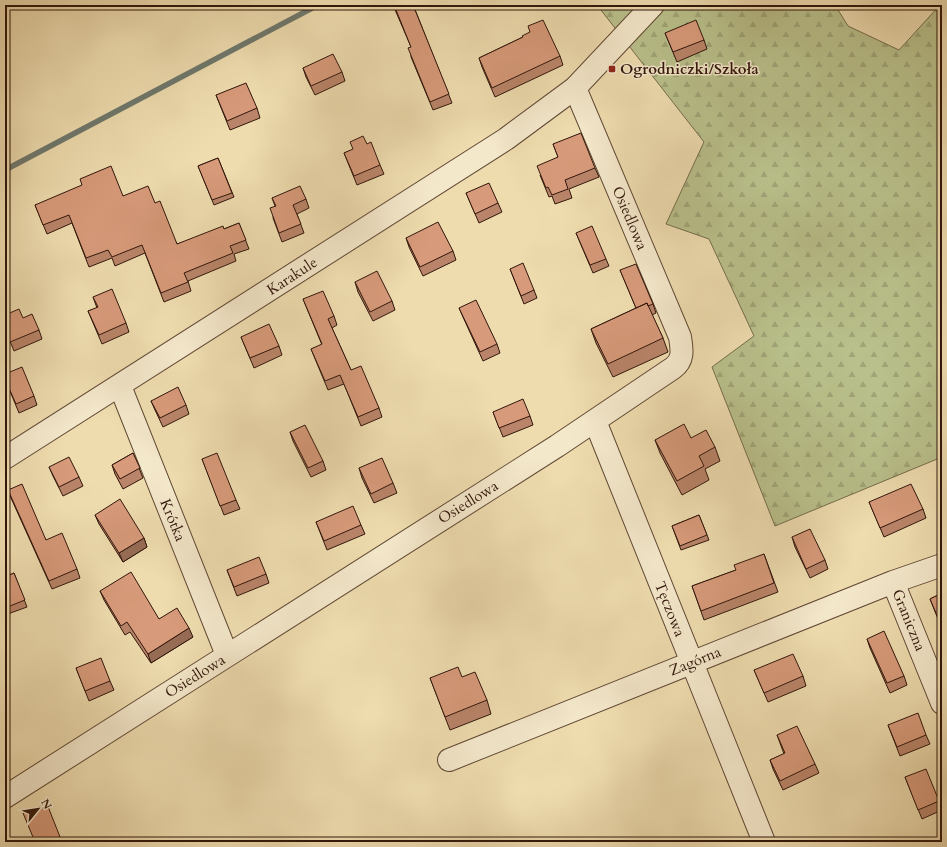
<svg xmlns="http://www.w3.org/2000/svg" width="947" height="847" font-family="Cardo,serif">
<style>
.forest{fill:url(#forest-firs);stroke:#756b4b}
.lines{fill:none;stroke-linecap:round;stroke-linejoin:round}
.stream{stroke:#6f796d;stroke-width:5.5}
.minor-casing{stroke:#604834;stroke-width:24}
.tertiary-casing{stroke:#604834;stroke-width:24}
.minor{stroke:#f4e8cb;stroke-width:22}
.tertiary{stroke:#f4e8cb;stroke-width:22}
.wall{fill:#b98469;stroke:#31160b}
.shaded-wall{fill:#966c55;stroke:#31160b}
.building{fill:#d79a7a;stroke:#31160b}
.poi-dot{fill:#8f2418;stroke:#f4e8cb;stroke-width:1.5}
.labels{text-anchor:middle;stroke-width:3;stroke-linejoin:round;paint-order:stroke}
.poi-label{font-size:15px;font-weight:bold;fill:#31160b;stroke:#f4e8cb;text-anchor:start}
.street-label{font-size:15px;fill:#31160b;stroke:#f4e8cb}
</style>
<defs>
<pattern id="forest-firs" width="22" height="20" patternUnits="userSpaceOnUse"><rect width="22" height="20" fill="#b9c08b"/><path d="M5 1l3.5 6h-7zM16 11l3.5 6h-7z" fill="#a0a477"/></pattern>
</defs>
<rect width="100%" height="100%" fill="#eedcaf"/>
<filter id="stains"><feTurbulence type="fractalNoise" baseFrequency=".005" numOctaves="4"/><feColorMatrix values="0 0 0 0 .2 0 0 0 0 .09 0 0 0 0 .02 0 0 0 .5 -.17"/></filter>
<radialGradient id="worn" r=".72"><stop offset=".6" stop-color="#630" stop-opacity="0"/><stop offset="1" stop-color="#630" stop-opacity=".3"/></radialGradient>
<!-- forest -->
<path class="forest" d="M597,5H835L848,26L899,50L940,5H942V457L775,526L712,367L754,336L709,239L666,224L704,142Z"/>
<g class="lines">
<!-- stream -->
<path class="stream" d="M5,170L318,5"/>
<defs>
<path id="minor" d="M120,386L227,655
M595,421L764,842
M893,582L942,703
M449,760L893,582L942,565
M5,797L557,446L673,368C684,360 682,350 680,337L575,88"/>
<path id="tertiary" d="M5,458L506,139L575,88L653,5"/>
</defs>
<!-- minor casing -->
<use href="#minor" class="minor-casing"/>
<!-- tertiary casing -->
<use href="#tertiary" class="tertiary-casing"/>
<!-- minor -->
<use href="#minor" class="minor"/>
<!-- tertiary -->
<use href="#tertiary" class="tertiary"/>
</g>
<!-- wall -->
<path class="wall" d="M393,5H418L414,7L452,103L433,110L411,57V47Z
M665,33L704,40L707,49L677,62Z
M523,37L560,56L563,65L495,97L482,67L479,58Z
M303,68L342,72L345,81L315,95L306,77Z
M216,95L257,108L260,118L230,130Z
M367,144L380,165L384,174L357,185L344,153Z
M553,144L595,168L599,177L569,189L572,198L555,204L552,196L549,197L540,175L558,157Z
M218,158L234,197L214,205L198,166Z
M466,193L498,203L502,212L479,223Z
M123,196L155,203L177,244L224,229L239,223L249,249L234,254L236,261L188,281L191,291L164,302L145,253L115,266L112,258L89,267L72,223L47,234L35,205Z
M272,198L306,199L309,208L297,214L304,233L282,242L273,218L275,206Z
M576,233L606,259L609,266L593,273Z
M406,238L453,251L456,260L423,276L409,247Z
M510,269L534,290L537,298L524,304Z
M620,270L653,304L656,313L652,315L663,338L668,352L613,377L596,343L591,329L636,308Z
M355,282L392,301L395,310L373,321L358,292Z
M93,297L126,323L129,332L102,344L88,311L97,308Z
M303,299L334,316L337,325L332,328L351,370L379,408L382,417L361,426L344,384L328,390L311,349L322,345Z
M459,308L497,344L500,353L483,361L463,317Z
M23,318L39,330L42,339L14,351L5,329Z
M241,337L279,346L282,355L254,368Z
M5,379L34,396L37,405L19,413Z
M151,401L186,405L189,414L163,427L155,410Z
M493,412L530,416L533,425L503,437Z
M290,432L323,461L326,470L311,477L293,441Z
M691,438L715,447L720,461L705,469L709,480L682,495L660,453L655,440Z
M133,453L143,478L123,489L115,474L112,465Z
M202,459L236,500L240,509L224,515Z
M49,467L79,477L83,486L63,496L53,476Z
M359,468L393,483L397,493L374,503L362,478Z
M8,490L46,540L77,569L80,578L52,589L11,498Z
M869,502L923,509L926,518L884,537Z
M95,515L144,538L147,547L123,562L99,524Z
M699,515L709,540L681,550L672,526Z
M316,522L361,525L365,534L327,550Z
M792,537L825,560L828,569L810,578L795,547Z
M764,554L778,592L704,620L692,586L736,570Z
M227,570L266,574L269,583L237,596Z
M14,573L27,607L5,615V577Z
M100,591L159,619L193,637L151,663L130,632L125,635L104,600Z
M942,593V629L930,599Z
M867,639L904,676L907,685L890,693L870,648Z
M76,668L110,681L114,690L89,701Z
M754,670L803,676L806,686L768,702Z
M430,678L487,700L491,714L450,730Z
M888,725L926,735L930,744L900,756Z
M777,735L815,764L819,773L783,790L773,769L770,760L784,754Z
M905,777L939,801L942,809V810L922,819Z"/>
<!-- shaded-wall -->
<path class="shaded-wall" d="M144,538L147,547L123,562L119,553Z
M189,628L193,637L151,663L148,654Z"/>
<!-- building -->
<path class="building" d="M394,5H413L449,94L430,102L408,48L411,47Z
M543,20L560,56L492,88L479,58L523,37L522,36L530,32L528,26Z
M696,20L704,40L673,52L665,33Z
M333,54L342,72L311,86L303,68Z
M246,83L257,108L227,121L216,95Z
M581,133L595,168L565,180L568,189L552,195L548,187L546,188L537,166L558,157L553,144Z
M363,136L367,144L371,142L380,165L354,176L344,153L353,149L350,142Z
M218,158L232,193L212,200L198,166Z
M111,166L123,196L148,186L155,203L160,201L177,244L223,226L224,229L239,223L246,240L230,246L233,253L184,273L188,282L161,293L142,245L112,257L108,250L86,258L69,215L43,225L35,205L82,185L80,179Z
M489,183L498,203L475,214L466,193Z
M300,186L306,199L293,205L301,224L279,233L270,208L276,206L272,198Z
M438,222L453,251L420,267L406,238Z
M592,226L606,259L590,265L576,233Z
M523,263L534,290L521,296L510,269Z
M636,264L653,304L648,306L647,303L636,308L620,270Z
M377,271L392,301L370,312L355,282Z
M112,289L126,323L99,335L88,311L98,307L93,297Z
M323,291L334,316L328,319L351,370L361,366L379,408L358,417L340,375L325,381L311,349L322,344L303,299Z
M476,300L497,344L480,352L459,308Z
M647,303L663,338L608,364L591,329Z
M19,309L23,318L32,314L39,330L10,342L5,328V315Z
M269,324L279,346L250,358L241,337Z
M22,367L34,396L16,404L5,379V374Z
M178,387L186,405L160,418L151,401Z
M523,399L530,416L499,428L493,412Z
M684,424L691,438L706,430L715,447L699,456L704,466L677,481L655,440Z
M305,425L323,461L308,468L290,432Z
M133,453L140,468L120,479L112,465Z
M217,453L236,500L220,506L202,459Z
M69,457L79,477L59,487L49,467Z
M382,458L393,483L371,494L359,468Z
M22,484L46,540L62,533L77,569L49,581L8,490Z
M911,484L923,509L880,528L869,502Z
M120,499L144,538L119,553L95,515Z
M353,506L361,525L324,541L316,522Z
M699,515L707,535L680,546L672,526Z
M810,529L825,560L806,569L792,537Z
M764,554L774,583L701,611L692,586L736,570L734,565Z
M259,557L266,574L234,587L227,570Z
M131,572L159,619L177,608L189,628L148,654L127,622L121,626L100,591Z
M14,573L25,600L5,608V577Z
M942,593V627L930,599Z
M884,631L904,676L887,683L867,639Z
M793,654L803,676L764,693L754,670Z
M101,658L110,681L85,691L76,668Z
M458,667L462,677L475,672L487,700L445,717L430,678Z
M918,713L926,735L897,747L888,725Z
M797,726L815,764L780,781L770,760L785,753L777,735Z
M926,769L939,801L918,810L905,777Z
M47,804L62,842H35L23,813Z"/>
<!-- markers -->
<rect class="poi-dot" x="608" y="65" width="8" height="8" rx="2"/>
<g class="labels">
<!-- poi labels -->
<g class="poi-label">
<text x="620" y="74">Ogrodniczki/Szkoła</text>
</g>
<!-- street labels -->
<g class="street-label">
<text transform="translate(630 218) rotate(67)" y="5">Osiedlowa</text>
<text transform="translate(292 276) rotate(-33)" y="5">Karakule</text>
<text transform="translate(468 502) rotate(-32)" y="5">Osiedlowa</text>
<text transform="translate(173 520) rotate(68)" y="5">Krótka</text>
<text transform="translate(670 609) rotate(68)" y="5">Tęczowa</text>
<text transform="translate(909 620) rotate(68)" y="5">Graniczna</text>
<text transform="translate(695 661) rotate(-22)" y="5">Zagórna</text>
<text transform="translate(195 676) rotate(-32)" y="5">Osiedlowa</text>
</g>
</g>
<!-- margin -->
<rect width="947" height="847" fill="none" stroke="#eedcaf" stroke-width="20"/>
<rect x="6" y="6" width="935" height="835" fill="none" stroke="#31160b" stroke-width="2"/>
<rect x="10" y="10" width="927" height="827" fill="none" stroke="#31160b"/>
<!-- north arrow -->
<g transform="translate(38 809) rotate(60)" stroke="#f4e8cb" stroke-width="3" paint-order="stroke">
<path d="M0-3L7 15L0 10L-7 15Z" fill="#31160b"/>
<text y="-6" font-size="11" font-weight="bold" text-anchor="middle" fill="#31160b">N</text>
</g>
<rect width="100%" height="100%" filter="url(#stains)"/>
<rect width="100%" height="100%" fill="url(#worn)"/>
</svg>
